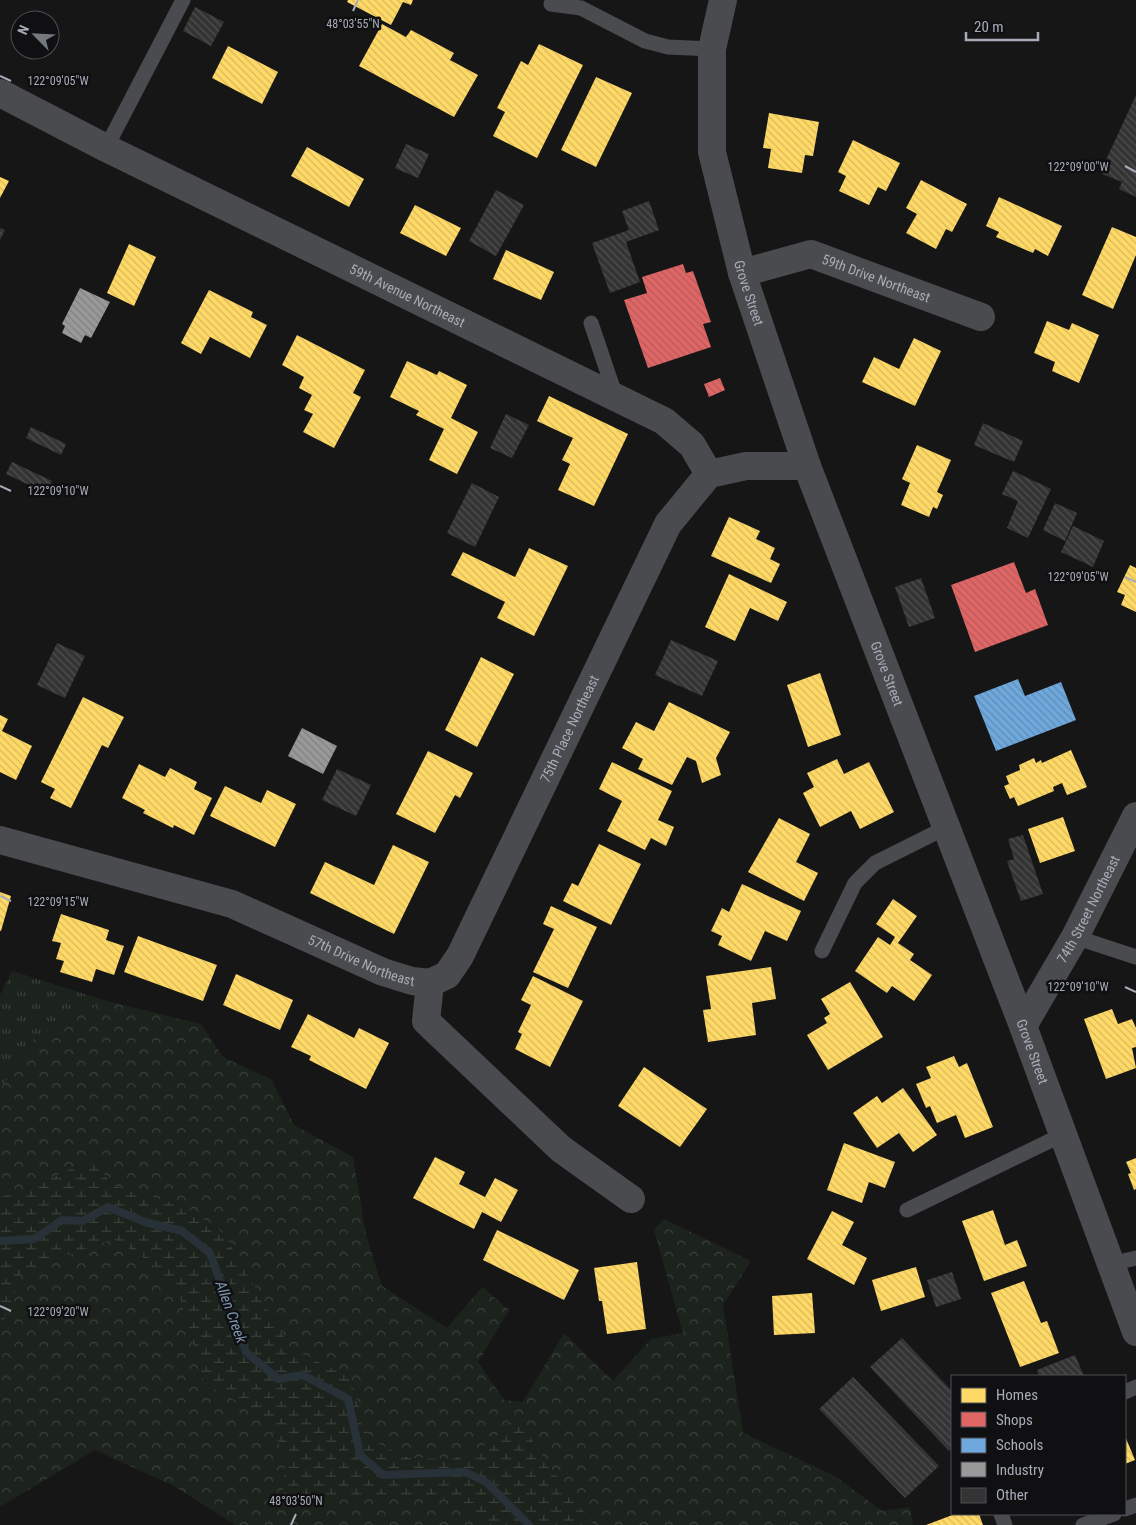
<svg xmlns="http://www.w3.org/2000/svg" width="1136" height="1525" font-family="'Roboto Condensed',sans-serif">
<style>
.grass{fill:url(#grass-tufts)}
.forest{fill:url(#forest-crowns)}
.wetland{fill:url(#wetland-marsh)}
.homes{fill:url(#homes-back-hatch)}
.shops{fill:url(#shops-back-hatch)}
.schools{fill:url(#schools-back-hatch)}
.industry{fill:url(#industry-back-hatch)}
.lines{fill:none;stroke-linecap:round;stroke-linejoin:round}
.stream{stroke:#293138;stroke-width:8}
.building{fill:url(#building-back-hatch)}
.service{stroke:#4a4b4f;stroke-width:15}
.minor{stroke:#4a4b4f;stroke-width:28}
.tertiary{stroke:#4a4b4f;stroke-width:28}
.ticks{fill:none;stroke:#a7acb7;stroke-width:2}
.labels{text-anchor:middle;stroke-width:5;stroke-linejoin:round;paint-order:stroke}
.street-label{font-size:14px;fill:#a7acb7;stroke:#101012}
.water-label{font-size:15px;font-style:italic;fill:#7d99b3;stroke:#101012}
.ticks-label{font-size:12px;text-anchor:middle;fill:#a7acb7;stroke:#101012;stroke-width:5;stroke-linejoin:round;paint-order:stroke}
</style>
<defs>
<pattern id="grass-tufts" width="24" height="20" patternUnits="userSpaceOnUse" patternTransform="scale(1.25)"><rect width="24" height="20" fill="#1c231d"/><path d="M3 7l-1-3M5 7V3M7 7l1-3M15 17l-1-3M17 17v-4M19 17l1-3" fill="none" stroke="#3a403c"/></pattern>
<pattern id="forest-crowns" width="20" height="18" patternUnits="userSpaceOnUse" patternTransform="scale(1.25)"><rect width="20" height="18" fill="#1c231d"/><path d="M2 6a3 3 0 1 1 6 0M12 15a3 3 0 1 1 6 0" fill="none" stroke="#3a403c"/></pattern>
<pattern id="wetland-marsh" width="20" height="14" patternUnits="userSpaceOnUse" patternTransform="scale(1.25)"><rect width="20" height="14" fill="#1c231d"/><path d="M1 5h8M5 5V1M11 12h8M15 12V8" fill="none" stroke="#3a403c"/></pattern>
<pattern id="homes-back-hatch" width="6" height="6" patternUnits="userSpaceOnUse" patternTransform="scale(1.25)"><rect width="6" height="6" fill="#ffd966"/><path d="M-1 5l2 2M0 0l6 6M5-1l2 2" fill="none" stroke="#d6b85d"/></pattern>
<pattern id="shops-back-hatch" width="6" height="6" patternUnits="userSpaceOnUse" patternTransform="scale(1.25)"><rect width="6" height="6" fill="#e06666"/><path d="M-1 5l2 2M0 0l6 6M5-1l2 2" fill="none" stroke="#b45a5a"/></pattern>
<pattern id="schools-back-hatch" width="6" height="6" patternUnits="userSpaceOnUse" patternTransform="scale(1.25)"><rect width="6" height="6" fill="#6fa8dc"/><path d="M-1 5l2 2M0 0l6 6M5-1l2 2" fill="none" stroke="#608bb3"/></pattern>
<pattern id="industry-back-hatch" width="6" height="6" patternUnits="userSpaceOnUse" patternTransform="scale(1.25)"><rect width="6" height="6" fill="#999"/><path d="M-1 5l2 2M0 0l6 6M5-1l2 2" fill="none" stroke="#7f8080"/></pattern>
<pattern id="building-back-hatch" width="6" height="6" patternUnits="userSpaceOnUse" patternTransform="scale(1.25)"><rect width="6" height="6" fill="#343435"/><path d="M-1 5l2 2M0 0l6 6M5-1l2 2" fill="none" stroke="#4f4f50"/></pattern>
</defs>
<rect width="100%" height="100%" fill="#161616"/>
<!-- grass -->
<path class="grass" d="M12,971L107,1001L35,1037L0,1090V995Z"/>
<!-- forest -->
<path class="forest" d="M107,1001L201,1024L223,1057L271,1079L294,1125L353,1157L366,1235L382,1286L447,1328L482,1287L509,1310L478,1362L504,1400L523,1402L564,1333L613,1381L651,1339L683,1333L654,1230L664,1219L751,1261L723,1305L743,1433L835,1476L882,1511L910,1507L913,1525H594L557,1477L515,1416L491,1443L452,1459L409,1458L370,1440L350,1377L291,1349L223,1233L185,1207L111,1185L94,1158L27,1189L0,1197V1090L35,1037Z
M112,1239L149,1261L180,1297L204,1383L264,1416L286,1456L282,1499L387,1495L451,1499L492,1525H235L174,1486L95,1450L0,1507V1331L22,1271Z"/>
<!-- wetland -->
<path class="wetland" d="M94,1158L111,1185L185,1207L223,1233L291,1349L350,1377L370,1440L409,1458L452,1459L491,1443L515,1415L557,1477L594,1525H492L451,1499L387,1495L282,1499L286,1456L264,1416L204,1383L180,1297L149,1261L113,1239L23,1271L0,1331V1197L27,1189Z"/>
<!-- homes -->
<path class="homes" d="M348,0H413L411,5L403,2L391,25L347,2Z
M382,24L406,37L411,30L454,53L450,60L478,75L454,117L359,66Z
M539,44L583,65L537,158L493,136L505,112L497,108L521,61L528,65Z
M228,46L278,72L262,104L212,78Z
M596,77L632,93L596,167L561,150Z
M769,113L819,122L813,156L805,155L802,173L768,168L771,149L763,148Z
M853,140L900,163L886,191L878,187L869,205L839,191L846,176L838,172Z
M307,147L364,179L349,207L291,176Z
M0,177L9,181L0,198Z
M921,180L967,204L952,232L946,229L936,249L906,233L917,214L906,208Z
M999,197L1062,226L1048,256L1035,249L1033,253L996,237L999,232L986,226Z
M415,205L461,228L446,256L400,233Z
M1112,227L1136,237V255L1113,309L1082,295Z
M129,244L156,257L134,306L107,293Z
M506,250L554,272L541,300L493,279Z
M209,290L253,312L251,317L267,325L250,358L210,337L201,354L181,343Z
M1047,321L1069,330L1072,323L1099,335L1079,383L1052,371L1055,362L1034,353Z
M297,335L365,370L353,393L361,397L334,448L303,432L313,414L304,410L312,395L299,388L304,377L282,365Z
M914,338L941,351L915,406L862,382L874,357L899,369Z
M407,361L437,375L439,371L467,385L451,418L478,432L457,474L429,460L444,429L416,415L419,411L390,397Z
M549,396L628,434L594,506L558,490L570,464L562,460L573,438L537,421Z
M917,445L951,460L937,492L943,495L937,509L933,507L929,517L901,505L910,483L902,479Z
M729,517L760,531L756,539L775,548L770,559L780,564L771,583L711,556Z
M529,548L568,566L534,636L497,618L505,602L451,575L463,552L515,577Z
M1130,565L1136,568V612L1121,605L1125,595L1117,592Z
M729,574L787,602L778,621L750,608L735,641L705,627Z
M481,657L514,674L477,747L445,730Z
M820,673L841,735L808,747L787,685Z
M83,697L124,717L108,748L102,745L71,808L50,798L55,789L41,782Z
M669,702L730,732L716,758L721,775L702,783L696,761L687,757L672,785L638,769L643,759L622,748L636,722L654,731Z
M0,715L8,719L2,731L32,746L16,780L0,772Z
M1071,750L1087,787L1067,795L1062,783L1053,787L1054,791L1018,806L1014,797L1010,799L1004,786L1009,784L1006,776L1020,770L1019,765L1034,758L1036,763L1041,760L1042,763Z
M428,751L473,773L460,798L455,795L435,833L396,814Z
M837,759L844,774L869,762L894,812L860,829L851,811L820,827L803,793L814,787L807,773Z
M612,762L672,791L658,820L674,827L666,846L651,838L645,850L607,831L622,801L599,789Z
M139,764L165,777L170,768L197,782L194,789L212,798L194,835L174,825L173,828L143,813L145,810L122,798Z
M225,786L261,803L267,790L296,804L275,847L210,816Z
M1063,817L1075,851L1040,863L1028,829Z
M779,818L810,834L796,862L818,873L804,901L748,872Z
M599,844L641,864L611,925L563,901L572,883L578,886Z
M393,845L429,862L394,934L310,893L325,862L374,885Z
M742,884L801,911L787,941L765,931L751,961L718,945L722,936L711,931L722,908L729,912Z
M0,892L11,896L1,931H0Z
M893,899L917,916L898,943L914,954L910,960L932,975L914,1001L892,986L887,993L855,971L878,937L890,945L895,937L876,924Z
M551,906L597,927L568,988L533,972L554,929L543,924Z
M61,914L109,930L106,940L124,946L114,975L96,969L92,982L60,972L64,961L56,959L61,943L52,941Z
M138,936L217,965L203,1001L124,972Z
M771,967L776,999L752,1003L756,1035L708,1042L703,1010L711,1009L706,976Z
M236,974L293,1000L280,1030L223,1005Z
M533,976L583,1001L550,1067L515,1049L522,1034L518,1032L531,1005L521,1000Z
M850,982L883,1037L828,1070L807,1035L827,1023L824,1018L830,1014L821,999Z
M1112,1009L1118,1024L1132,1019L1136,1028V1047L1132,1048L1136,1068L1106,1079L1084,1019Z
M308,1014L354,1038L359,1028L389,1043L366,1089L309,1060L311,1056L291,1047Z
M954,1056L959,1067L967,1063L993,1127L965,1138L956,1115L937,1123L930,1106L926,1108L916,1084L931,1078L926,1067Z
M644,1067L707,1109L680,1147L618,1106Z
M903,1088L937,1135L913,1152L899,1133L877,1148L853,1113L877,1096L882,1103Z
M844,1143L895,1162L885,1188L869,1182L862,1203L827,1190Z
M435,1157L465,1172L459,1184L485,1197L495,1178L518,1190L501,1222L482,1212L474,1229L413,1198Z
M1136,1158V1189L1134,1190L1128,1174L1131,1173L1126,1162Z
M993,1210L1005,1245L1017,1240L1027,1266L984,1281L962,1221Z
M832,1211L854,1222L842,1245L867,1258L854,1285L807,1259Z
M497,1230L579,1270L564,1300L483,1260Z
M637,1262L646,1329L607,1334L602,1301H599L594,1268Z
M916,1267L925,1297L881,1311L872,1280Z
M1024,1281L1041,1323L1047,1321L1059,1353L1020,1367L991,1293Z
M812,1293L815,1333L774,1335L772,1296Z
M1125,1436L1135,1460L1125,1464Z
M955,1514H979L983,1525H926Z"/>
<!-- shops -->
<path class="shops" d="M683,264L686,273L693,271L711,322L703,324L711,347L648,368L624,300L647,293L642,277Z
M720,378L725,390L709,397L704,384Z
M1014,562L1026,593L1035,589L1048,625L975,652L951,585Z"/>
<!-- schools -->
<path class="schools" d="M1018,679L1025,696L1061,682L1076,720L996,751L974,696Z"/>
<!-- industry -->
<path class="industry" d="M80,288L110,302L91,338L85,335L81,343L62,333L65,326L62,324Z
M302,728L337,746L323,774L288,756Z"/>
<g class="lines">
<!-- stream -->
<path class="stream" d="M0,1241L34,1239L62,1220L83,1221L108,1207L145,1222L182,1231L210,1253L246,1352L278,1379L303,1375L348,1399L360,1455L383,1475L465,1472L486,1482L529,1525"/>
</g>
<!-- building -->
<path class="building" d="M195,7L224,22L211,46L183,31Z
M1136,95V197L1119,189L1122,182L1100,173Z
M406,144L429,154L418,178L395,168Z
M496,190L524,205L496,256L469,241Z
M649,201L659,230L626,242L640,282L610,293L592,243L629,230L622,211Z
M0,228L5,230L0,240Z
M506,414L529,425L512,458L490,448Z
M983,423L1023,441L1014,462L974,445Z
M31,427L66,444L61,455L26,438Z
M12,462L52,481L46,493L6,474Z
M1013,471L1051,489L1028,538L1007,528L1018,501L1002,494Z
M472,483L499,497L475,547L447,533Z
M1055,503L1077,513L1065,541L1043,530Z
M1073,526L1104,541L1093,567L1061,552Z
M921,578L935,618L909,627L895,587Z
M671,640L718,661L702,696L655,675Z
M57,643L85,656L65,698L37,685Z
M337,769L371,785L356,816L322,800Z
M1023,835L1043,894L1021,901L1007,861L1014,859L1008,839Z
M952,1272L961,1299L936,1307L927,1280Z
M902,1338L952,1391V1448L949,1451L870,1367Z
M1075,1355L1084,1376H1039L1037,1370Z
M853,1377L939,1466L905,1498L819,1409Z"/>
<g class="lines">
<!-- service -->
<path class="service" d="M551,4L581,8L645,41L668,47L712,49
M106,148L183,0
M591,323L616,397
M1075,937L1136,957
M822,951L855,883L875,863L947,827
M907,1210L1064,1134
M1111,1264L1136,1258
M1125,1392L1136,1387
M1125,1509L1136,1505
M1001,1514L1005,1525
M1083,1525L1114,1514"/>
<!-- minor -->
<g class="minor">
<path id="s1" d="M0,93L106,148L664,421L692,445L709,474L746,466H807"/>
<path id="s2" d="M742,273L811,254L981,317"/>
<path id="s3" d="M0,840L232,904L383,972L412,981L430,983L426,1021L561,1149L631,1199"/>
<path id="s4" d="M430,983L447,975L460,956L668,524L709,474"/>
<path id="s5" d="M1023,1026L1075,937L1136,816"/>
</g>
<!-- tertiary -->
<path class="tertiary" id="s6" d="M723,0L712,49V152L742,273L807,466L1023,1026L1136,1332"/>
</g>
<!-- ticks -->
<path class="ticks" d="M353,11L358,0M0,76L11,81M1125,166L1136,172M0,486L11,491M1125,577L1136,582M0,896L11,901M1125,987L1136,992M0,1306L11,1311M291,1525L296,1514"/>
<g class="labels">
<!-- street labels -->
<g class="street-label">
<text dy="5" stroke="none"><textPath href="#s2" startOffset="141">59th Drive Northeast</textPath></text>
<text dy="5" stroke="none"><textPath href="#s6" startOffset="299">Grove Street</textPath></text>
<text dy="5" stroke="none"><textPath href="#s1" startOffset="455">59th Avenue Northeast</textPath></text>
<text dy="5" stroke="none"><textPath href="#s6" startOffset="704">Grove Street</textPath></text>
<text dy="5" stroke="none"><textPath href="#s4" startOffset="294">75th Place Northeast</textPath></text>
<text dy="5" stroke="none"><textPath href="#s5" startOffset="134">74th Street Northeast</textPath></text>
<text dy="5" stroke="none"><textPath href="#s3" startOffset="382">57th Drive Northeast</textPath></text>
<text dy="5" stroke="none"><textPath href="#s6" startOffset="1109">Grove Street</textPath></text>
</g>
<!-- water labels -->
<g class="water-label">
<text transform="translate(231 1312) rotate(70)" y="5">Allen Creek</text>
</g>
</g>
<g class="ticks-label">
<text x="353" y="28">48°03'55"N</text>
<text x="58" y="85">122°09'05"W</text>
<text x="1078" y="171">122°09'00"W</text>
<text x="58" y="495">122°09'10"W</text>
<text x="1078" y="581">122°09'05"W</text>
<text x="58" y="906">122°09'15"W</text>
<text x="1078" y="991">122°09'10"W</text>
<text x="58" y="1316">122°09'20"W</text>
<text x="296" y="1505">48°03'50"N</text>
</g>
<!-- legend -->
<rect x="951" y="1375" width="175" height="140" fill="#101012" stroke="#4c4e54"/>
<rect x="961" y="1388" width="25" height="15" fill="#ffd966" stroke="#4c4e54"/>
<text x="996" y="1400" font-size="15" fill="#a7acb7">Homes</text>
<rect x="961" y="1412" width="25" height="15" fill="#e06666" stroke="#4c4e54"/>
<text x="996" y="1425" font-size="15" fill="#a7acb7">Shops</text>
<rect x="961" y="1438" width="25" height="15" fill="#6fa8dc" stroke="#4c4e54"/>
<text x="996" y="1450" font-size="15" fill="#a7acb7">Schools</text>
<rect x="961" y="1462" width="25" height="15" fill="#999999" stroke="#4c4e54"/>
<text x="996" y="1475" font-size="15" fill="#a7acb7">Industry</text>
<rect x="961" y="1488" width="25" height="15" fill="#343435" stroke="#4c4e54"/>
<text x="996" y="1500" font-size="15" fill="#a7acb7">Other</text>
<!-- north arrow -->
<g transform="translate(35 35) rotate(294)"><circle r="24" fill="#101012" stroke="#4c4e54"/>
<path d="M0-4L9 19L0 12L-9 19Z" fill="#74787f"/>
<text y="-8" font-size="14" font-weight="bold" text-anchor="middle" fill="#a7acb7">N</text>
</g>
<!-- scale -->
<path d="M966 32v8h72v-8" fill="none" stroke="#a7acb7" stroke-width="2.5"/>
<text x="974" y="32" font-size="15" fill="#a7acb7" stroke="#101012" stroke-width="4" paint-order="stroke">20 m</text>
</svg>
